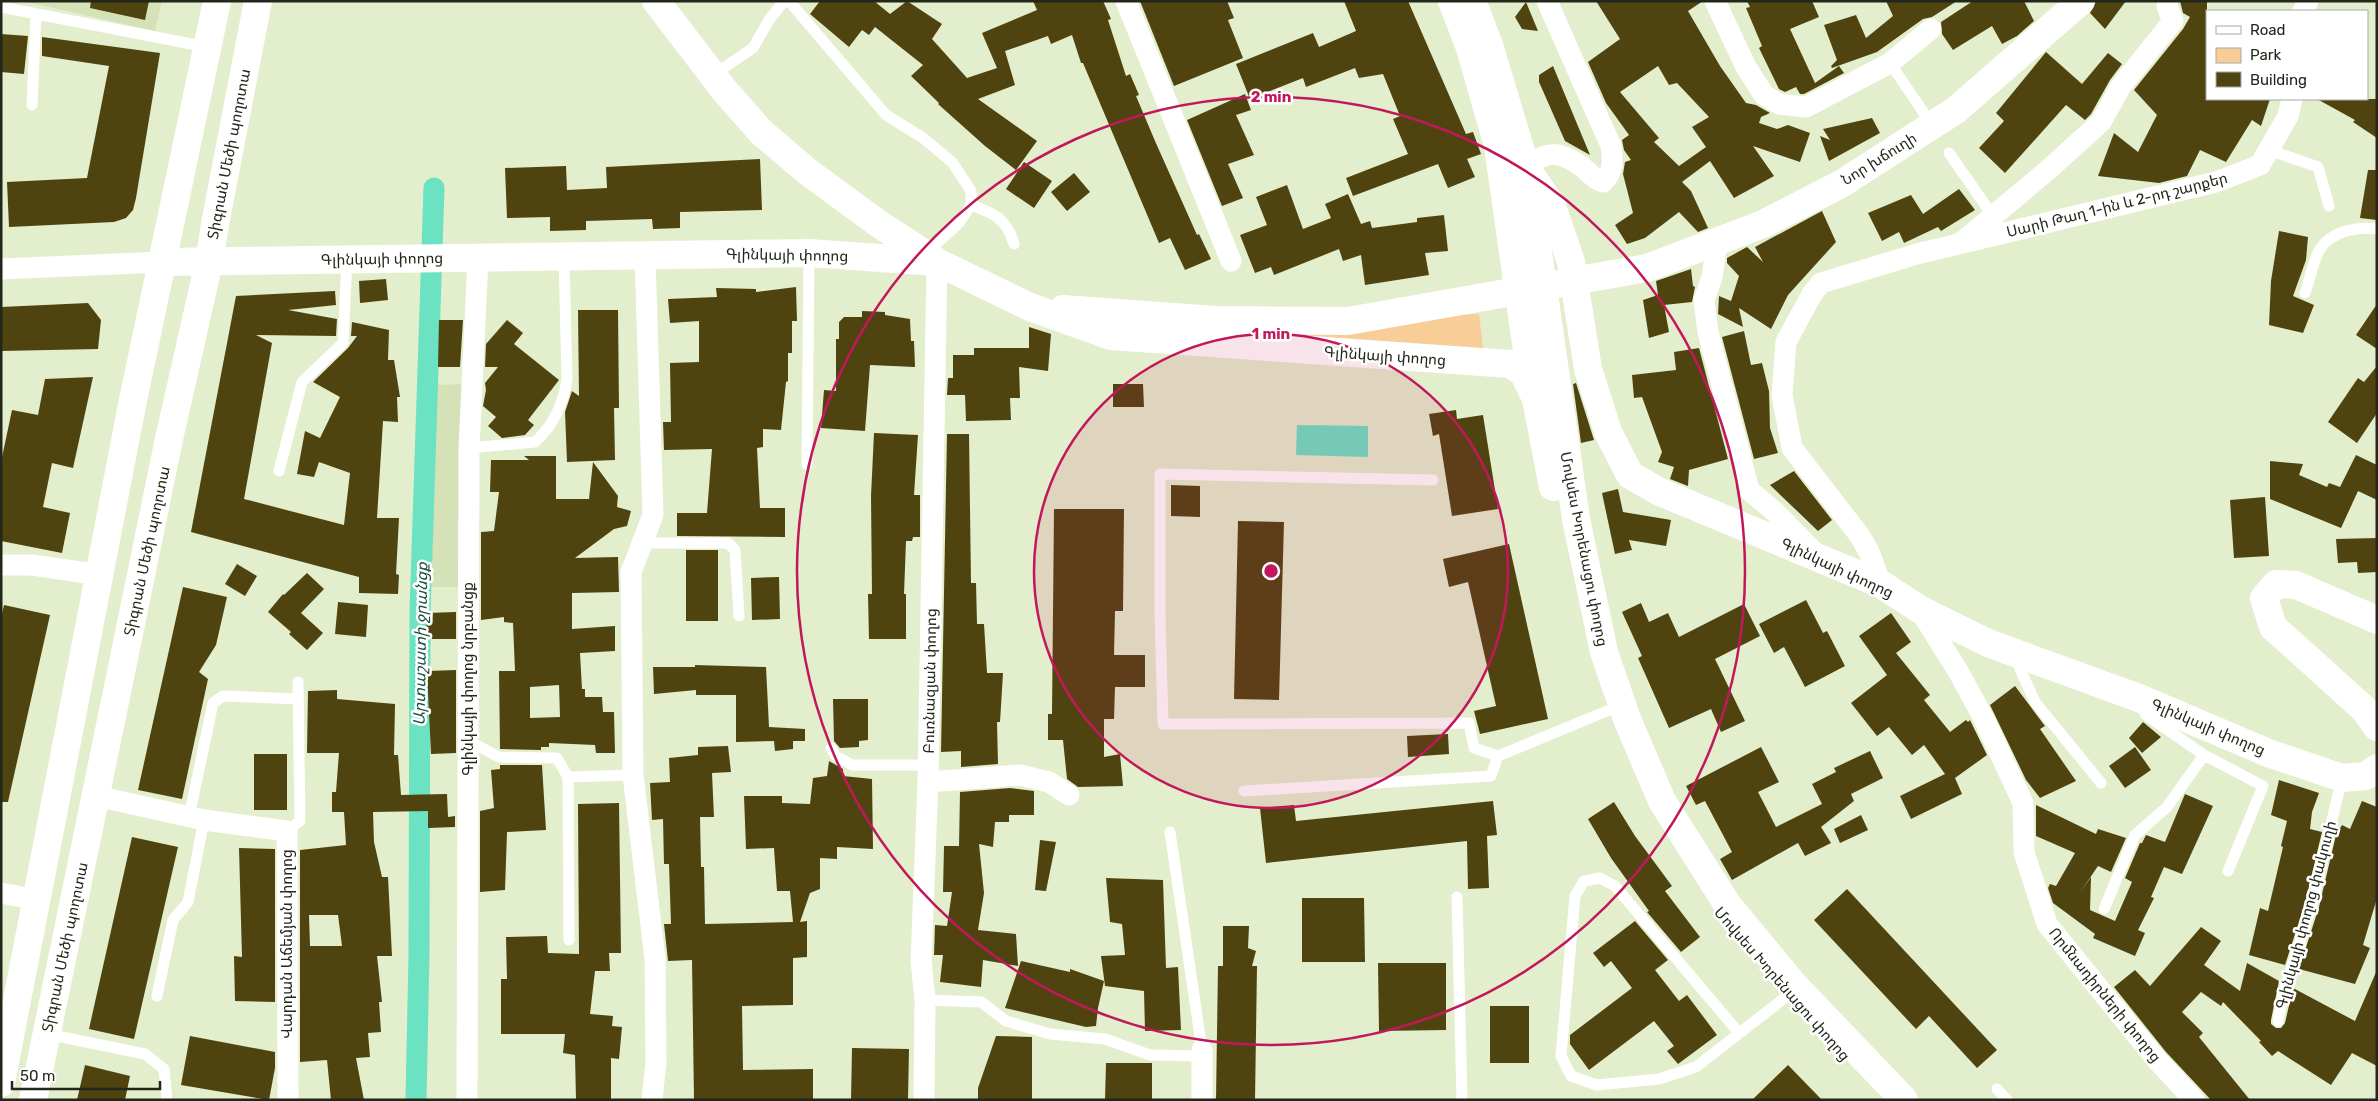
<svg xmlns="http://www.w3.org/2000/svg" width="2378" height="1101" font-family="Rubik,'Noto Sans Armenian',sans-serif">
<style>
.built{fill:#d5e2b8}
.green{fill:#f8cd98}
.water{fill:#6be2c1}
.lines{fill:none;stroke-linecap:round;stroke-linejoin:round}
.canal{stroke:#6be2c1;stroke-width:21}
.building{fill:#4f440f;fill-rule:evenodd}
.lane{stroke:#fff;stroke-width:11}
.street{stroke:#fff;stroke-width:21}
.secondary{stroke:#fff;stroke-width:28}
.primary{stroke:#fff;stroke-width:28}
.ring{fill:none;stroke:#c2185b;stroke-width:2.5}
.labels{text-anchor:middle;stroke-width:5;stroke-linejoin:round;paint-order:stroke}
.street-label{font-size:15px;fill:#23271a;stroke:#fff}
.water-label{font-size:16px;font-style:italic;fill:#1b4e40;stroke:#fff}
.centre{fill:#c2185b;stroke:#fff;stroke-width:2.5}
.ring-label{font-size:15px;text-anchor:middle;font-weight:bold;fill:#c2185b;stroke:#fff;stroke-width:5;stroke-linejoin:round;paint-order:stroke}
</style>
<rect width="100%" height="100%" fill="#e3eecc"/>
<!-- built -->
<path class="built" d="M23,1H162L155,31Z
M463,384L460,587H431L437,385Z"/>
<!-- green -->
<path class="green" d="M1479,314L1483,348L1470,349L1167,327Z"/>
<!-- water -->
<path class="water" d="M1297,425L1368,426V457L1296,455Z"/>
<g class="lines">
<!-- canal -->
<path class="canal" d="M416,1100L419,954L420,612L434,188"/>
</g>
<!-- building -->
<path class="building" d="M91,1H149L145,20L90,8Z
M820,1H874L890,14L907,1L942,24L932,39L967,78L997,68L982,33L1037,10L1033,1H1103L1111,19L1108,20L1126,76L1130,74L1139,95L1136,96L1155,141L1197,235L1199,234L1211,259L1185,270L1170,238L1159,243L1083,63H1081L1072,35L1051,44L1048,36L1005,51L1015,85L978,99L1037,141L1016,170L985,146L938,104L939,103L911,76L923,65L875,27L869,35L862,30L849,47L810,14Z
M1140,1H1227L1234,18L1228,20L1243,58L1174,86Z
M1344,1H1408L1466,134L1473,132L1481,154L1467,159L1475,177L1448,188L1438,164L1353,196L1346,178L1408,154L1393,119L1400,116L1383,74L1359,78L1355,68L1306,87L1303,78L1250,99L1236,64L1313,33L1319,47L1356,31Z
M1596,1H1703L1688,11L1720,66L1746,103L1756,105L1770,113L1761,117L1759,123L1777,129L1788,125L1810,133L1800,162L1753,146L1774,176L1734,198L1710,161L1682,182L1691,191L1708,228L1698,232L1679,212L1645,238L1627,244L1615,225L1633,213L1623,174L1625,162L1631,160L1624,150L1622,140L1629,135L1606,103L1588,62L1620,39ZM1658,66L1669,85L1677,83L1709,117L1692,127L1706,147L1679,166L1654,142L1659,138L1620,92Z
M1747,1H1812L1819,17L1790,29L1815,83L1839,66L1844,73L1804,94H1800L1796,87L1785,92L1779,89L1759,48L1762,46L1746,8L1750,7Z
M1886,1H1957L1932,17L1923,19L1877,52L1832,68L1831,66L1837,60L1824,25L1856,15L1866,38L1893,16Z
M1973,1H2024L2034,21L2017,36L2002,44L1992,26L1953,50L1942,34L1941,22Z
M2096,1H2126L2105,29L2090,13Z
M2180,1H2207V99H2270L2261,126L2252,120L2226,162L2200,150L2187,176L2159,183L2098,176L2114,133L2138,152L2157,115L2134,90L2183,29L2190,17L2183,13Z
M1526,2L1538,31L1522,29L1515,17Z
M1,34L28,36L24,74L1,72Z
M42,37L160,53L136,198L133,210L126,218L114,222L9,227L7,182L87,178L109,66L42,56Z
M2046,52L2082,84L2108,53L2122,64L2110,80L2091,114L2085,120L2066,105L2005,173L1979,148L2004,121L1996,113Z
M1553,66L1590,155L1565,141L1539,82V75Z
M1245,94L1251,110L1236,115L1254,155L1228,164L1243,198L1222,206L1187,120Z
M2317,99H2377V138L2353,122L2355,120Z
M1872,118L1880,133L1829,161L1820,136L1830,140L1823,129Z
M760,159L762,210L680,212V228L653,229L652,219L586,221V230L550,231V217L507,218L505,168L566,166L567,190L607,188L606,167Z
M1024,162L1052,181L1034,208L1006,189Z
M2368,170H2377V220L2360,218Z
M1074,173L1090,192L1067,211L1051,192Z
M1287,185L1303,229L1331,218L1325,204L1348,194L1361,224L1370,221L1372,228L1417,222V218L1444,215L1448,251L1425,253L1429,275L1365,285L1361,255L1343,261L1339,249L1274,275L1271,267L1255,273L1240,235L1267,225L1256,197Z
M1959,189L1975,210L1941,231L1938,227L1904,243L1899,232L1882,241L1868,213L1911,195L1923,214Z
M1822,211L1836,242L1788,295L1771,329L1739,308L1743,327L1718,314L1719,296L1731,301L1739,276L1727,263V258L1747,247L1763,262L1755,247Z
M2279,231L2308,237L2306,260L2293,296L2314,305L2303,333L2269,325L2271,281Z
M1691,269L1693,286L1695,287L1692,302L1664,305L1669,332L1649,338L1643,300L1658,295L1656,281Z
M386,279L388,300L360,303L359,281Z
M796,287L797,321H792V353H788V381L786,382L781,430L763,429V447L757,448L760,508H785V537L677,536V513H707L712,449L664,450L663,422H671L670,363L699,362V321L670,323L668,299L717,297L716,288L756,289V292Z
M335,291L336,305L288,310L337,319L336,336L256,335L272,343L244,499L344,525L350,473L319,462L314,477L297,474L305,431L320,438L340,397L313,382L348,348L357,336H351L352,322L389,330L388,360H394L400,397H397L398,422L383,421L377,518H399L396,574L399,575L398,594L359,593V577L191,532L236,296Z
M88,303L101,320L98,349L1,351V307Z
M2377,304V349L2356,335Z
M578,310H618L619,408H614L615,460L567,462L565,412L572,391L579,396Z
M862,311L885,312V315L910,319L911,341H914L915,367L870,365L865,431L821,428L824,390L836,391V339H839V322L844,317H862Z
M439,320H463L460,367H438Z
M507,320L523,333L514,344L559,380L528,420L534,425L525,435L502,438L488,426L496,417L483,406L486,390L485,383L498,367H485L486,344Z
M1029,327L1051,334L1048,371L1019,367L1020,398H1010L1011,420L966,421L965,395H947L948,378H953V355H974V348H1029Z
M1744,331L1751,365L1762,363L1769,391L1770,428L1778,453L1754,459L1722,337Z
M1699,348L1728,459L1689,470L1688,486L1670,479L1674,467L1658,462L1662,452L1642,397L1634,398L1632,375L1676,370L1674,352Z
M2377,366V413L2357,443L2328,422L2358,378L2364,382Z
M93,377L73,468L52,463L43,507L70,513L62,553L1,541V462L12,410L38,415L45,379Z
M1576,383L1594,440L1581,443L1573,384Z
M1113,384H1143L1144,407H1113Z
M1456,410L1457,419L1483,415L1498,509L1452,516L1439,434L1433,436L1429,414Z
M874,433L918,435L914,495H920V537H913L912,541H906L904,594H906V639H869L868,594H872L871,496Z
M947,434H969L971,583H976L977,624H984L987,673H1003L1000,722H997L998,764L961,767V751L941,752Z
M2356,455L2377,465V500L2358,491L2341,528L2270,499V461L2303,464L2299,475L2327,487L2329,483L2340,487Z
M524,456H556V499H589L593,462L618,496L617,507L631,511L627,526L614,529L575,558L618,557L619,592L572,593V629L615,626V651L580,653L582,689H585V697H602L603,712H614L615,753H596L595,745L549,743V747H541V750L500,749L499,671H515L513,623L504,622V617L481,620V532L494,531L499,492H490L491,460H529ZM559,685L560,717L530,718V687Z
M1794,471L1832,520L1818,531L1770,485Z
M1171,485L1200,486V517L1171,516Z
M1618,489L1623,512L1671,520L1666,546L1629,540L1632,550L1615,554L1602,493Z
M2265,497L2269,556L2234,558L2230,500Z
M1054,509H1124L1123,611H1115L1114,655H1145V687H1115L1114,719H1104V757L1120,754L1123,786L1078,787L1067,779L1063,740H1048V714H1052Z
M1238,521L1284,522L1279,700L1234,699Z
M2377,538V572L2358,573L2357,562L2338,563L2336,539Z
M1509,544L1548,719L1480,734L1474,711L1496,706L1468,582L1449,587L1443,559Z
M686,550H718V621H686Z
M237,564L257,576L245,596L225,584Z
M307,573L324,589L301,613L323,633L307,650L289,634L291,632L268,612L283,594L284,595Z
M779,577L780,619L752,620L751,578Z
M183,587L227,597L216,645L199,672L208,679L182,799L138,790Z
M1806,600L1823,633L1827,631L1845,666L1805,687L1784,647L1774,653L1759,624Z
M338,602L368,605L366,637L335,634Z
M1641,603L1649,622L1668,613L1679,637L1744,604L1760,636L1715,659L1745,721L1721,732L1711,709L1669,728L1638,658L1642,656L1622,612Z
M4,605L50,615L8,802H1V618Z
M456,612V639H427L426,613Z
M1891,613L1911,642L1896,653L1930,695L1924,700L1950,732L1966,720L1968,722L1970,720L1987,755L1955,778L1962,794L1911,819L1900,796L1945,774L1924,745L1912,755L1889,727L1877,736L1851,703L1887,675L1859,636Z
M695,665L766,667L769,727L805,729V741H793V749L775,751L774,741L736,742V695H696V690L654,694L653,667H695Z
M456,670V753L431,754L427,671Z
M2015,686L2045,726L2040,729L2076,781L2040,798L2026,780L1990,705Z
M337,690V699L395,704L394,755H398L401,795L447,794L448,817L455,816V827L428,828V811L373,812L374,842L382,877H388L392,956H377L382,1002H379L381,1032L368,1033L370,1057L356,1058L364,1100H331L327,1060L300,1062V850L346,845L344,812H332V792H336L339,753H307L308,691ZM309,915H338L342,946H310Z
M833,699H868V740L859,741V747L840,748L834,741Z
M2143,722L2161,737L2142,753L2129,738Z
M1448,734L1449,754L1408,757L1407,736Z
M728,746L731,772L712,773L714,817H700L701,867H704L705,924L793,922L790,891H777L774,848L746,849L744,796H782V803L810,804L813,778L827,776L829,761L843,769V776L872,779L873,849L837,847V859L820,858V889L810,893L800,922L807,921V957L793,958V1005L742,1006L743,1070L813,1069V1100H694L692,960L668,961L664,924H671L669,864H664L663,819L652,820L650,783L670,782L669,758L698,755V747Z
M1761,747L1779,782L1758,792L1776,827L1822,804L1812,784L1836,772L1834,768L1870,751L1883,778L1851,794L1854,801L1821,827L1831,843L1805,856L1798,843L1732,880L1720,859L1732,852L1705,801L1696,805L1686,786Z
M2135,747L2151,770L2125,788L2109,766Z
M254,754H287V810H254Z
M500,765H542L546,830L507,832L505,890L480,892V811L494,808L491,770L500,769Z
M2279,780L2319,793L2312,812L2310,829L2322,832L2305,903L2285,965L2249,955L2260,908L2268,911L2283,847L2281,846L2287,821L2271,815Z
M1010,788L1034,791V815H1009V822H995L993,847L979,844L984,893L978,930L1016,934L1018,966L983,960L981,987L940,982L943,955H934L935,925L947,926L952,892H943L944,846H959L960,792Z
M2185,794L2213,806L2182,874L2164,867L2151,897L2154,898L2138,930L2145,933L2135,956L2093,938L2095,934L2053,903L2048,888L2050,884L2056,886L2075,853L2036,836V805L2096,834L2098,829L2126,838L2111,872L2098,866L2079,894L2091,877L2090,910L2115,921L2132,882L2125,878L2140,843H2142L2146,835L2165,842Z
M1493,801L1497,835L1487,836L1489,888L1468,889L1467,841L1266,863L1260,808L1294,805L1296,821Z
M2362,801L2377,807V898L2363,945L2370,948L2355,984L2299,969L2319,907L2336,835L2342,825L2350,829Z
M1614,802L1635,836L1672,886L1665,891L1700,937L1681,952L1647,912L1649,911L1611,858L1588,819Z
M619,803L621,953H609L610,971H595L590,1014L613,1016L612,1026L622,1027L619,1059L611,1058V1100H576L575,1055L563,1053L565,1034H501V979H507L506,937L547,936L548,953L579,954L578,804Z
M1861,815L1868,830L1840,843L1834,829Z
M132,837L178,847L134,1039L89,1029Z
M1040,840L1056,842L1046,891L1035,890Z
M239,848L275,849V1002L235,1001L234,956L242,957Z
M1106,878L1163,880L1166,968L1178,967L1181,1030L1145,1031L1144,991L1105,986L1101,956L1125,955L1122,924L1110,922Z
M1847,889L1997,1050L1977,1068L1929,1016L1916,1029L1814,920Z
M1302,898H1364L1365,962H1302Z
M1635,921L1668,960L1655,970L1679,1001L1687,995L1717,1035L1678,1064L1667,1051L1674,1046L1654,1021L1589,1070L1570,1044V1035L1632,988L1611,961L1604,967L1593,953Z
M1223,926H1249L1248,948L1256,951L1252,966H1257L1255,1100H1216L1218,966H1223Z
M2201,927L2221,941L2204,965L2240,991L2247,963L2279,981L2271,1020V1024L2276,1028H2281L2285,1023L2293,988L2355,1021L2377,970V1066L2352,1053L2331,1085L2278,1051L2272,1056L2259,1042L2261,1041L2223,1002L2221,1006L2201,992L2182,1012L2203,1033L2199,1037L2250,1100H2211L2166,1052L2114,987L2135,970L2150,986Z
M1021,961L1070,972V969L1104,981L1098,1008L1096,1026L1086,1027L1005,1008Z
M1378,963H1446V1030L1379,1031Z
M1490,1006H1529V1063H1490Z
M190,1036L275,1052V1068L269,1100L181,1085Z
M996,1036L1032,1037V1100H978V1088Z
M852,1048L909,1049L908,1100H851Z
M1106,1063H1152V1100H1105Z
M85,1065L130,1076L125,1100H77Z
M1788,1065L1822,1100H1752Z"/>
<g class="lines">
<!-- lane -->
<path class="lane" d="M789,1L886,115L923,138L952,162L971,191V205L959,223L925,254
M1,7L207,47
M1890,63L1932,125
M713,75L753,48L769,20L784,1
M32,105L36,14
M2269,150L2318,167L2329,206
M1949,153L1993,216
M971,205C994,213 1007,219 1014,244
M2305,293C2310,280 2313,260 2320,249C2332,231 2357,226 2377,229
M469,448L535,442C553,426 564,403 567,379L564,257
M807,465L809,253
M279,471L302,382L343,343L347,259
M1433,480L1160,474V615L1163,724L1469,723L1474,748L1498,756
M642,543H728L735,550L739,616
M2022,655L2020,669L2035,702L2101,783
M2142,704L2146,715L2204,755L2263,786L2228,871
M469,741L499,757L557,758L568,777L633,775
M831,748L836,756L852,765H928
M568,777L569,940
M1244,791L1491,776L1498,756L1607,711
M189,817L213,703L223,696L298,699
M287,831L300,821L298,682
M1170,832L1202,1050
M1457,897L1462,1100
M2104,909L2135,835L2167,807L2204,755
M157,996L173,920L188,902L204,820
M925,1000L981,1002L1006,1021L1050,1034L1105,1039L1150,1055L1202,1056
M2278,1021L2283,994L2312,905L2342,778
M1739,1033L1615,886L1600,878L1584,881L1575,896L1561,1056L1571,1076L1597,1085L1659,1079L1696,1067L1782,1000L1789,994
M47,1034L145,1054L164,1069L167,1100
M1997,1089L2007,1100"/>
<!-- street -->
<path class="street" d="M1126,1L1231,261
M1715,1L1746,67L1764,95L1779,104L1806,107L1890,63L1931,29
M2303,11L2308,1
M1526,168C1545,150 1560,151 1581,166C1589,172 1593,179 1603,182C1614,171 1613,161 1611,146L1547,1
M1962,242L2048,170L2101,122L2121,86L2173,21L2167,6L2168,1
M1717,243L1712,277L1704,300L1708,332L1749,490L1775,512L1815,553
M645,256L653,515L631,572L633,775L655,959L656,1062L652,1100
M1,269L161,262
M1,565H32L101,575
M1881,584L1869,552L1860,536L1792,448L1782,395L1786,342L1812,294L1821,283L1917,254L2216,182L2260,165L2288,116L2292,99
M1919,609L1958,671L1984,719L2023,803L2024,852L2047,924L2157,1060L2194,1100
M928,782L1020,775L1049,782L1069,795
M96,796L204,820L287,831L288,1100
M1,893L38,900
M467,1100L469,448L478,258
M924,1100L925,1000L921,961L928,782L937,262
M1202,1100V1050"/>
<!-- secondary -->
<path class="secondary" d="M656,1L725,91L761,132L808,172L879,224L936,261
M1452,1L1470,48L1498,146L1528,358L1553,487
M1472,1L1489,45L1526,168L1576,519L1604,652L1627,719L1662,801L1727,904L1794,985L1904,1100
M1529,172L1552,206L1571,262L1588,369L1608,432L1630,475L1660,492L1881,584L1919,609L1988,643L2139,698L2268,753L2342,778L2366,776L2377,768
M161,262L809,253L937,262L1030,307L1111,336L1510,364L1523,372L1536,399
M1063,309L1215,320L1348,321L1647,268L1763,224L1841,184L1956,110L2081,1
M2377,620L2296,585L2276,584L2264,598L2273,627L2364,709L2377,727"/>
<!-- primary -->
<path class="primary" d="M1,1083L133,400L217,1
M33,1100L169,439L209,262L215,224L258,1"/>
</g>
<!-- distance rings -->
<circle cx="1271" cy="571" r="237" fill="#c2185b" fill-opacity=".12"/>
<g class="ring">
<circle cx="1271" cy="571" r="237"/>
<circle cx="1271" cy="571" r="474"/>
</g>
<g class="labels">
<!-- street labels -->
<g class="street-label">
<text transform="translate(229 154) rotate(-79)" y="5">Տիգրան Մեծի պողոտա</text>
<text transform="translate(1879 159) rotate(-32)" y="5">Նոր խճուղի</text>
<text transform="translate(2117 205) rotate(-14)" y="5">Սարի Թաղ 1-ին և 2-րդ շարքեր</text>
<text transform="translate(787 255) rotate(1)" y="5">Գլինկայի փողոց</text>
<text transform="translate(382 259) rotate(-1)" y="5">Գլինկայի փողոց</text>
<text transform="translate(1385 356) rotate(4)" y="5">Գլինկայի փողոց</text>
<text transform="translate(1584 549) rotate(79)" y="5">Մովսես Խորենացու փողոց</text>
<text transform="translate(147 551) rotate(-78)" y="5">Տիգրան Մեծի պողոտա</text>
<text transform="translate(1837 568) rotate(25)" y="5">Գլինկայի փողոց</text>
<text transform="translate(468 679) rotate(-90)" y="5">Գլինկայի փողոց նրբանցք</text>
<text transform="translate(930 681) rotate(-89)" y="5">Բուռնազյան փողոց</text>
<text transform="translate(2208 727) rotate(23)" y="5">Գլինկայի փողոց</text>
<text transform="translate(2306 915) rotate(-75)" y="5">Գլինկայի փողոց փակուղի</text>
<text transform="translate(287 944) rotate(-90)" y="5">Վարդան Աճեմյան փողոց</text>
<text transform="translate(65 947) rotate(-78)" y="5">Տիգրան Մեծի պողոտա</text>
<text transform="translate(1782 984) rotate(49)" y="5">Մովսես Խորենացու փողոց</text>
<text transform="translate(2105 995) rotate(51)" y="5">Որմնադիրների փողոց</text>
</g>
<!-- water labels -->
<g class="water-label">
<text transform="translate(420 644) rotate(-89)" y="6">Արտաշատի ջրանցք</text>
</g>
</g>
<circle cx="1271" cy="571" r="8" class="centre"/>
<g class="ring-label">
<text x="1271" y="102">2 min</text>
<text x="1271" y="339">1 min</text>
</g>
<!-- border -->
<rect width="2378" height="1101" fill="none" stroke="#23271a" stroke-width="5"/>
<!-- legend -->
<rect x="2206" y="10" width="162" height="90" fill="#ffffff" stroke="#a7a9a3"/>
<rect x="2216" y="26" width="25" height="8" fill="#ffffff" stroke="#a7a9a3"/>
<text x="2250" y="35" font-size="15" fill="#23271a">Road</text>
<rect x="2216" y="48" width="25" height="15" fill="#f8cd98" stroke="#a7a9a3"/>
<text x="2250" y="60" font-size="15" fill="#23271a">Park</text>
<rect x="2216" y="72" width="25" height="15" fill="#4f440f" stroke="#a7a9a3"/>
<text x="2250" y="85" font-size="15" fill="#23271a">Building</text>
<!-- scale -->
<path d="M12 1081v8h148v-8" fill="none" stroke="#23271a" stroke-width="2.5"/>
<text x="20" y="1081" font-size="15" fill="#23271a" stroke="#ffffff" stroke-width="4" paint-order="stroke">50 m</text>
</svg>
